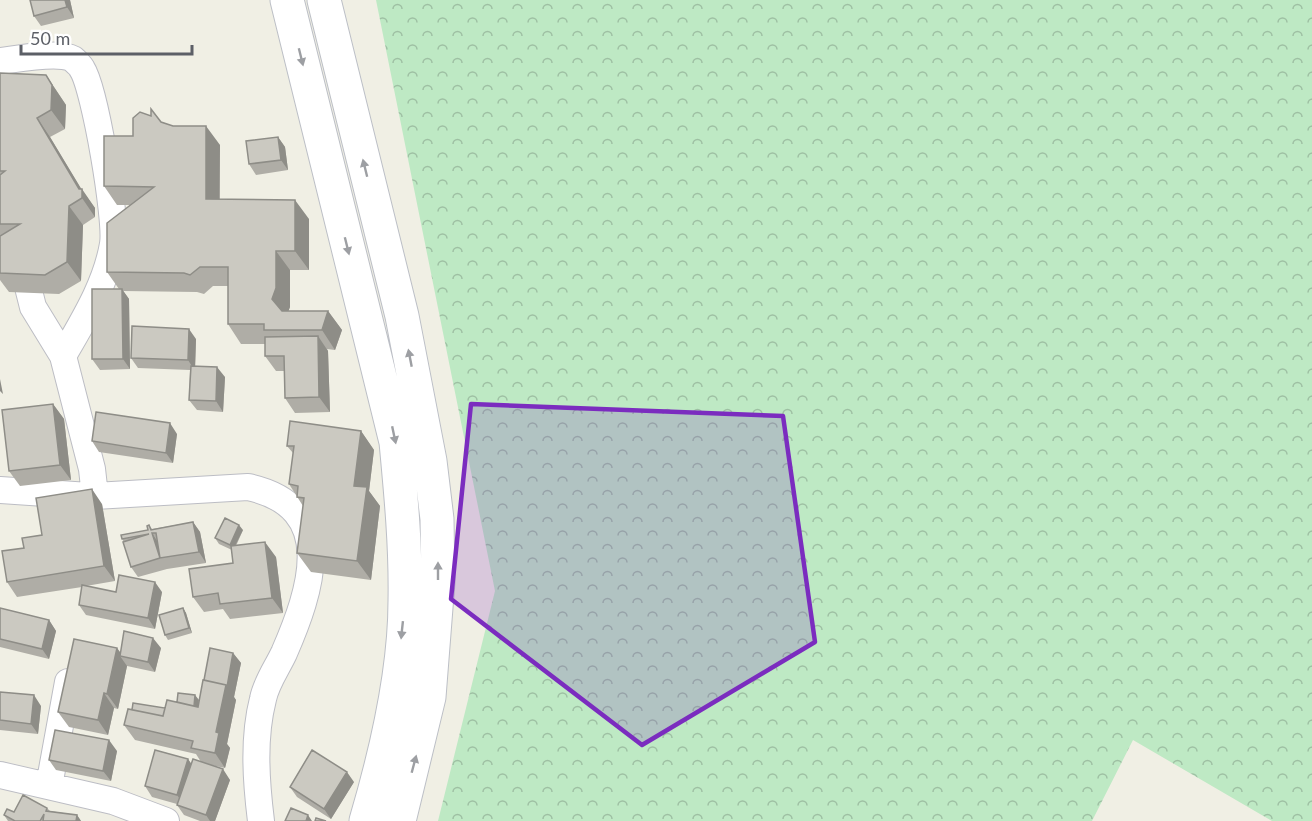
<svg xmlns="http://www.w3.org/2000/svg" width="1312" height="821" font-family="Lato,sans-serif">
<style>
.forest{fill:url(#forest-crowns)}
.lines{fill:none;stroke-linecap:round;stroke-linejoin:round}
.street-casing{stroke:#bcbdc4;stroke-width:28}
.secondary-casing{stroke:#bcbfc6;stroke-width:35}
.street{stroke:#fff;stroke-width:26}
.secondary{stroke:#fff;stroke-width:33}
.wall{fill:#afada6}
.shaded-wall{fill:#8e8d87}
.building{fill:#cbc9c1;stroke:#8e8d87;stroke-width:1.5}
.oneway{fill:#9d9fa3}
.marked{fill:#7b2cbf;fill-opacity:0.2;stroke:#7b2cbf;stroke-width:4.5;stroke-linejoin:round}
</style>
<defs>
<pattern id="forest-crowns" width="20" height="18" patternUnits="userSpaceOnUse" patternTransform="scale(1.5)"><rect width="20" height="18" fill="#bee9c4"/><path d="M2 6a3 3 0 1 1 6 0M12 15a3 3 0 1 1 6 0" fill="none" stroke="#9ec0a3"/></pattern>
</defs>
<rect width="100%" height="100%" fill="#f0efe4"/>
<!-- forest -->
<path class="forest" d="M376,0H1312V821H1272L1133,740L1092,821H438L495,591Z"/>
<g class="lines">
<defs>
<path id="street" d="M0,61C17,59 58,51 73,59C75,61 81,66 82,69C95,89 117,220 113,244C106,285 83,321 63,356
M21,259L33,307L63,356L92,469L95,496L248,487C340,507 311,591 284,653C277,668 266,683 263,699C253,738 256,781 261,821
M0,490L89,496
M0,775L113,801L166,821
M49,786L68,682"/>
<path id="secondary" d="M287,0L396,442C401,495 406,548 405,601C405,672 386,753 366,821
M324,0L402,316L430,461L437,519L438,582L429,697L399,821"/>
</defs>
<!-- street casing -->
<use href="#street" class="street-casing"/>
<!-- secondary casing -->
<use href="#secondary" class="secondary-casing"/>
<!-- street -->
<use href="#street" class="street"/>
<!-- secondary -->
<use href="#secondary" class="secondary"/>
</g>
<!-- wall -->
<path class="wall" d="M30,0H70L74,18L41,26L34,16Z
M0,73L46,75L66,105L65,129L50,137L81,189L95,208V217L83,225L81,281L59,294L9,292L0,280Z
M161,122L220,145V199L309,219V270H290V307L288,311H328L342,330L335,350L327,349L328,351L330,412L295,413L285,398V371H276L265,356V344H241L228,324V286H213L204,294L197,292L123,291L129,299L130,369L100,370L92,359L119,289L107,272L130,205H117L104,186L133,136Z
M278,137L285,147L288,170L256,175L249,164Z
M196,339L195,366L225,377L223,412L197,410L189,400L190,370L138,368L131,358Z
M53,404L64,419L71,480L20,486L9,471Z
M361,431L374,450L369,491L380,506L371,580L311,572L297,553L303,506L289,484L293,453L287,446Z
M177,434L173,463L99,452L92,441Z
M102,504L115,581L86,586L116,592H162L155,629L86,615L79,605L82,587L17,597L7,582L42,535Z
M193,522L200,532L206,563L167,569L166,567L167,569L138,577L131,567L124,542L122,539L148,530L149,525L152,529Z
M243,530L236,546L276,557L283,613L230,619L223,609L204,612L193,597L233,563L232,550L219,544L215,538Z
M0,608L49,620L56,631L49,659L0,647Z
M183,608L186,613L192,633L168,640L165,635Z
M117,648L120,653L161,648L155,672L127,666L118,709L114,708L108,735L69,727L58,712Z
M233,653L241,663L234,697L236,700L227,744L230,748L225,768L206,764L230,780L215,821H200L184,815L177,805V804L152,797L145,786L188,759L191,764L201,762L196,754L135,740L124,725L132,710L165,708L177,702H199Z
M0,692L41,706L38,734L0,730Z
M117,751L111,781L56,770L49,760Z
M354,782L331,819L297,797L290,787Z
M47,808L50,811L77,815L81,821H8L4,815L14,812Z"/>
<!-- shaded-wall -->
<path class="shaded-wall" d="M65,0H70L74,18L67,7Z
M46,75L66,105L65,129L51,110Z
M37,118L50,137L82,190V189L95,208V217L82,198Z
M206,126L220,145L219,218L206,199Z
M278,137L285,147L288,170L281,160Z
M295,200L309,219V270L295,251Z
M69,206L83,225L81,281L67,262Z
M276,251L290,270V307L286,318L272,299Z
M122,289L129,299L130,369L123,359Z
M328,311L342,330L335,350L322,330Z
M189,329L196,339L195,371L188,360Z
M318,336L328,351L330,412L319,397Z
M217,367L225,377L223,412L216,401Z
M0,379L3,394L0,391Z
M53,404L64,419L71,480L60,465Z
M170,423L177,434L173,463L166,453Z
M361,431L374,450L369,491L380,506L371,580L357,561L354,486Z
M92,489L102,504L115,581L104,566Z
M193,522L200,532L206,563L199,552Z
M239,525L243,530L233,550L230,545Z
M152,533L159,544L160,558L167,569L160,558Z
M265,542L276,557L283,613L272,598Z
M155,582L162,592L155,629L148,618Z
M183,608L186,613L192,633L189,628Z
M49,620L56,631L49,659L42,649Z
M153,638L161,648L155,672L148,662Z
M117,648L123,656H120L127,666L118,709L107,694Z
M233,653L241,663L234,697L227,687Z
M226,685L236,700L227,744L230,748L225,768L215,753L216,732Z
M104,693L114,708L108,735L98,720Z
M34,695L41,706L38,734L31,724Z
M195,695L199,700L197,715L194,709Z
M109,740L117,751L111,781L103,771Z
M188,759L195,769L185,806L177,795Z
M223,769L230,780L215,821H210L206,815Z
M347,772L354,782L331,819L324,809Z
M77,815L81,821H76Z
M308,815L312,821H306Z"/>
<!-- building -->
<path class="building" d="M30,0H65L67,7L34,16Z
M0,73L46,75L52,85L51,110L37,118L79,189H82V198L69,206L67,262L45,275L0,273V236L20,224H0V175L5,171H0Z
M151,109L161,122L173,126H206V199L295,200V251H276V288L272,299L282,311H328L322,330H264V324H228V267H200L190,275L184,273L107,272V223L154,187L104,186V136H133V118L140,112L151,116Z
M278,137L281,160L249,164L246,141Z
M92,289H122L123,359H92Z
M132,326L189,329L188,360L131,358Z
M318,336L319,397L285,398L284,356H265V337Z
M191,366L217,367L216,401L189,400Z
M53,404L60,465L9,471L2,410Z
M96,412L170,423L166,453L92,441Z
M290,421L361,431L354,486L367,487L357,561L297,553L304,498L297,497L298,486L289,484L294,446H287Z
M92,489L104,566L7,582L2,551L24,548L22,538L42,535L36,498Z
M225,518L239,525L230,545L215,538Z
M193,522L199,552L160,558L156,533H152L160,558L131,567L123,542L149,534L122,539L121,535L148,530L147,526L149,525L151,530Z
M265,542L272,598L220,604L218,593L193,597L189,569L233,563L231,546Z
M119,575L155,582L148,618L79,605L82,585L116,592Z
M0,608L49,620L42,649L0,639Z
M183,608L189,628L165,635L159,615Z
M124,631L153,638L148,662L120,656Z
M74,639L117,648L107,694L104,693L98,720L58,712Z
M210,648L233,653L227,687L226,685L204,680Z
M203,680L226,685L216,732L219,733L215,753L191,748L193,741L124,725L128,709L163,716L167,700L198,707Z
M0,692L34,695L31,724L0,720Z
M178,693L195,695L194,706L177,702Z
M133,703L165,708L163,716L132,710Z
M55,730L109,740L103,771L49,760Z
M155,750L188,759L177,795L145,786Z
M312,750L347,772L324,809L290,787Z
M193,759L223,769L206,815L177,805Z
M23,795L47,808L46,811L77,815L76,821H43L44,814L40,821H15L4,815L7,809L14,812Z
M291,808L308,815L306,821H285Z
M316,818L326,821H315Z"/>
<!-- one-way arrows -->
<defs><path id="oneway-solid" d="M-6-.8H1V-3.2L6.5 0L1 3.2V.8H-6Z" transform="scale(1.5)"/></defs>
<g class="oneway">
<use href="#oneway-solid" transform="translate(301 57) rotate(76)"/>
<use href="#oneway-solid" transform="translate(365 168) rotate(-104)"/>
<use href="#oneway-solid" transform="translate(347 246) rotate(76)"/>
<use href="#oneway-solid" transform="translate(410 358) rotate(-101)"/>
<use href="#oneway-solid" transform="translate(394 435) rotate(78)"/>
<use href="#oneway-solid" transform="translate(438 571) rotate(-90)"/>
<use href="#oneway-solid" transform="translate(402 630) rotate(96)"/>
<use href="#oneway-solid" transform="translate(414 764) rotate(-75)"/>
</g>
<!-- marked area -->
<path class="marked" d="M471,404L783,416L815,642L642,745L451,599Z"/>
<!-- scale -->
<path d="M21 45v9h171v-9" fill="none" stroke="#5c5f66" stroke-width="3"/>
<text x="30" y="45" font-size="18" fill="#5c5f66" stroke="#ffffff" stroke-width="4.5" paint-order="stroke">50 m</text>
</svg>
